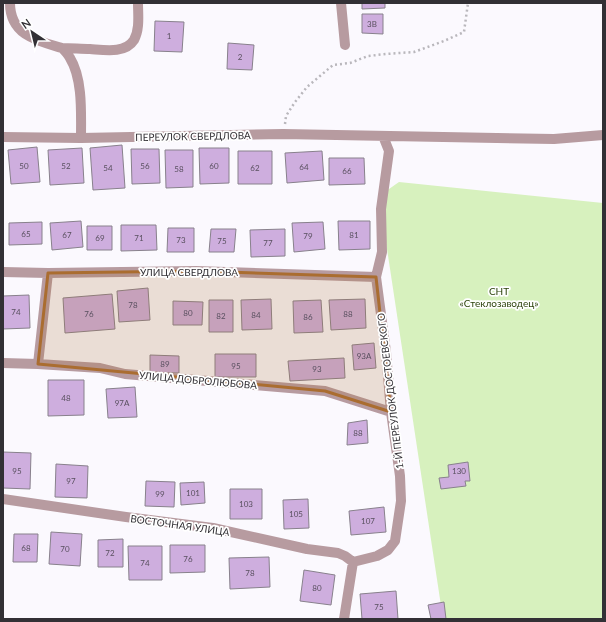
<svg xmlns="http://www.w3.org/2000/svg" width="606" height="622" font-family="Lato,sans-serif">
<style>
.green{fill:#d7f1be}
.building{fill:#ceaede;stroke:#88818c}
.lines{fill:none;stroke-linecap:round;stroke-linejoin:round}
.path{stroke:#b9b7bc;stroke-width:2.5;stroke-dasharray:2 3;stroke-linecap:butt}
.minor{stroke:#b79ba0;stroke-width:10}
.marked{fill:#aa6d30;fill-opacity:0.2;stroke:#aa6d30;stroke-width:3;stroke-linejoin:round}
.labels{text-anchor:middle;stroke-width:3.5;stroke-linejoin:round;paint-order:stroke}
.number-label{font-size:8px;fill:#59505f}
.street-label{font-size:10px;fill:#323035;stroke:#fff}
.park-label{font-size:10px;fill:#2c430b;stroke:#fff}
</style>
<rect width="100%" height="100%" fill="#fbf9fe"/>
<!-- green -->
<path class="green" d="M399,182L603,203V619H443L379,196Z"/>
<!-- building -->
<path class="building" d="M362,3H385V8L362,9Z
M362,14H383V34L362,33Z
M155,21L184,22L182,52L154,51Z
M228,43L254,45L252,70L227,69Z
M122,145L125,188L93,190L90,148Z
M37,147L40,182L11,184L8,150Z
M82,148L84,183L50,185L48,150Z
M199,148H229V183L200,184Z
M131,149H159L160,183L132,184Z
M165,150H193V187L166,188Z
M238,151H272V184H238Z
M322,151L324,180L287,183L285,153Z
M329,158H364L365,184L329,185Z
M81,221L83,247L52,250L50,223Z
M338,221H370V249L339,250Z
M42,222V244L9,245V223Z
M323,222L325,249L294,252L292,223Z
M121,225H156L157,250L121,251Z
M87,226H112V250H87Z
M168,228H194V252H167Z
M211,229H236L234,252H209Z
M285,229V256L251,257L250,230Z
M148,288L150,320L119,322L117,291Z
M112,294L115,329L65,333L63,298Z
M29,295L30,328L3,329V296Z
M271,299L272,329L242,330L241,300Z
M365,299L366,328L331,330L329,300Z
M209,300H233V332H209Z
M321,300L323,332L294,333L293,301Z
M173,301L203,302L202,325H173Z
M374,343L376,368L354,370L352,345Z
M215,354H256V377H215Z
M150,355L179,356V373L150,372Z
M344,358L345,378L290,381L288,361Z
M48,380H84V415L48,416Z
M135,387L137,417L108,418L106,389Z
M367,420L368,443L347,445L348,423Z
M3,452L31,453L30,489L3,488Z
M468,462L470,481H465L466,486L441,489L439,478L449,477L448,465Z
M56,464L88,466L87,498L55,497Z
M146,481L175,482L174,507L145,506Z
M204,482L205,503L181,505L180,483Z
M230,489H262V519H230Z
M308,499L309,528L284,529L283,500Z
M384,507L386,532L351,535L349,511Z
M51,532L82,534L80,566L49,564Z
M14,534H38L37,562H13Z
M123,539V567H98V540Z
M170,545H205V572L170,573Z
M128,546H162V580H129Z
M269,557L270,587L230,589L229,558Z
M304,570L335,575L331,605L300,601Z
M396,591L398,619H362L360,594Z
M444,602L446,619H431L428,605Z"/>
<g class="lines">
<!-- path -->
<path class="path" d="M285,124L286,116L295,102L307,87L333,65L350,63L368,56L386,54L414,52L444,41L464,32L468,3"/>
<!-- minor -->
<path class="minor" d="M10,3C10,35 37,41 62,48
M341,3L345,45
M3,137L81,138L283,134L554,139L603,135
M81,138C81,114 83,79 70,58C68,54 65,51 62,48C72,48 81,49 90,49C104,50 125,54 134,40C140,29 138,15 138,3
M3,272L48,273L196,271L376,277
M3,363L38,364L100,368L125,374L325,391L391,412
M38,364L48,273
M3,499L126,517L213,528L307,549L338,553L345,556L353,562
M344,619L353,562L377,556L388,550L395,541L401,501L400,476L391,412L386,352L376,277L382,252L381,209L389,151L383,136"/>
</g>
<!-- marked area -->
<path class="marked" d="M196,271L376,277L391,412L325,391L38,364L48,273Z"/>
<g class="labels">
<!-- number labels -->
<g class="number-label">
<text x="372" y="27">3В</text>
<text x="169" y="39">1</text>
<text x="240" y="60">2</text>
<text x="24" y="169">50</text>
<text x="66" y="169">52</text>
<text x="145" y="169">56</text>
<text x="214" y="169">60</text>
<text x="304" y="170">64</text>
<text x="108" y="171">54</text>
<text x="255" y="171">62</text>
<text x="179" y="172">58</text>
<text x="347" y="174">66</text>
<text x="26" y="237">65</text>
<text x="67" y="238">67</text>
<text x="354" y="238">81</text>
<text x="308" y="239">79</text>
<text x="100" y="241">69</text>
<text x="139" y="241">71</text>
<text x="181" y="243">73</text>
<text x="222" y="244">75</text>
<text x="268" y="246">77</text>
<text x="133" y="308">78</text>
<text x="16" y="315">74</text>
<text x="188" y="316">80</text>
<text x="89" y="317">76</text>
<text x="348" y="317">88</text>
<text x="256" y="318">84</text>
<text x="221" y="319">82</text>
<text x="308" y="320">86</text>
<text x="364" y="359">93А</text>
<text x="165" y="367">89</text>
<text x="236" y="369">95</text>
<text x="317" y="372">93</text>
<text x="66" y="401">48</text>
<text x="122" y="406">97А</text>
<text x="358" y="436">88</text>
<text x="17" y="474">95</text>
<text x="459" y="474">130</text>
<text x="71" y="484">97</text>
<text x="193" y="496">101</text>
<text x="160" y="497">99</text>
<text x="246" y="507">103</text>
<text x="296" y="517">105</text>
<text x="368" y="524">107</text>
<text x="26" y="551">68</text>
<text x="65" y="552">70</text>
<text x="110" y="556">72</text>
<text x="188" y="562">76</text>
<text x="145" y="566">74</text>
<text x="250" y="576">78</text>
<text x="317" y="591">80</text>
<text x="379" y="610">75</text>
</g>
<!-- street labels -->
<g class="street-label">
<text transform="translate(193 136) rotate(-1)" y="4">ПЕРЕУЛОК СВЕРДЛОВА</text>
<text x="189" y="276">УЛИЦА СВЕРДЛОВА</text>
<text transform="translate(198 380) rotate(5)" y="4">УЛИЦА ДОБРОЛЮБОВА</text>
<text transform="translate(390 391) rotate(-97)" y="4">1-Й ПЕРЕУЛОК ДОСТОЕВСКОГО</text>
<text transform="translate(180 525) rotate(8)" y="4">ВОСТОЧНАЯ УЛИЦА</text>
</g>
<!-- park labels -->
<g class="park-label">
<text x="499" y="295">СНТ<tspan x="499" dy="12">«Стеклозаводец»</tspan></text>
</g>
</g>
<!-- border -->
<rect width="606" height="622" fill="none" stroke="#323035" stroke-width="8"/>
<!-- north arrow -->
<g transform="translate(32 32) rotate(325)" stroke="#ffffff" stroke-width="3" paint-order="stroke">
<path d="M0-3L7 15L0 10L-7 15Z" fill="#323035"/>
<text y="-6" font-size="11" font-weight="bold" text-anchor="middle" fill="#323035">N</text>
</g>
</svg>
